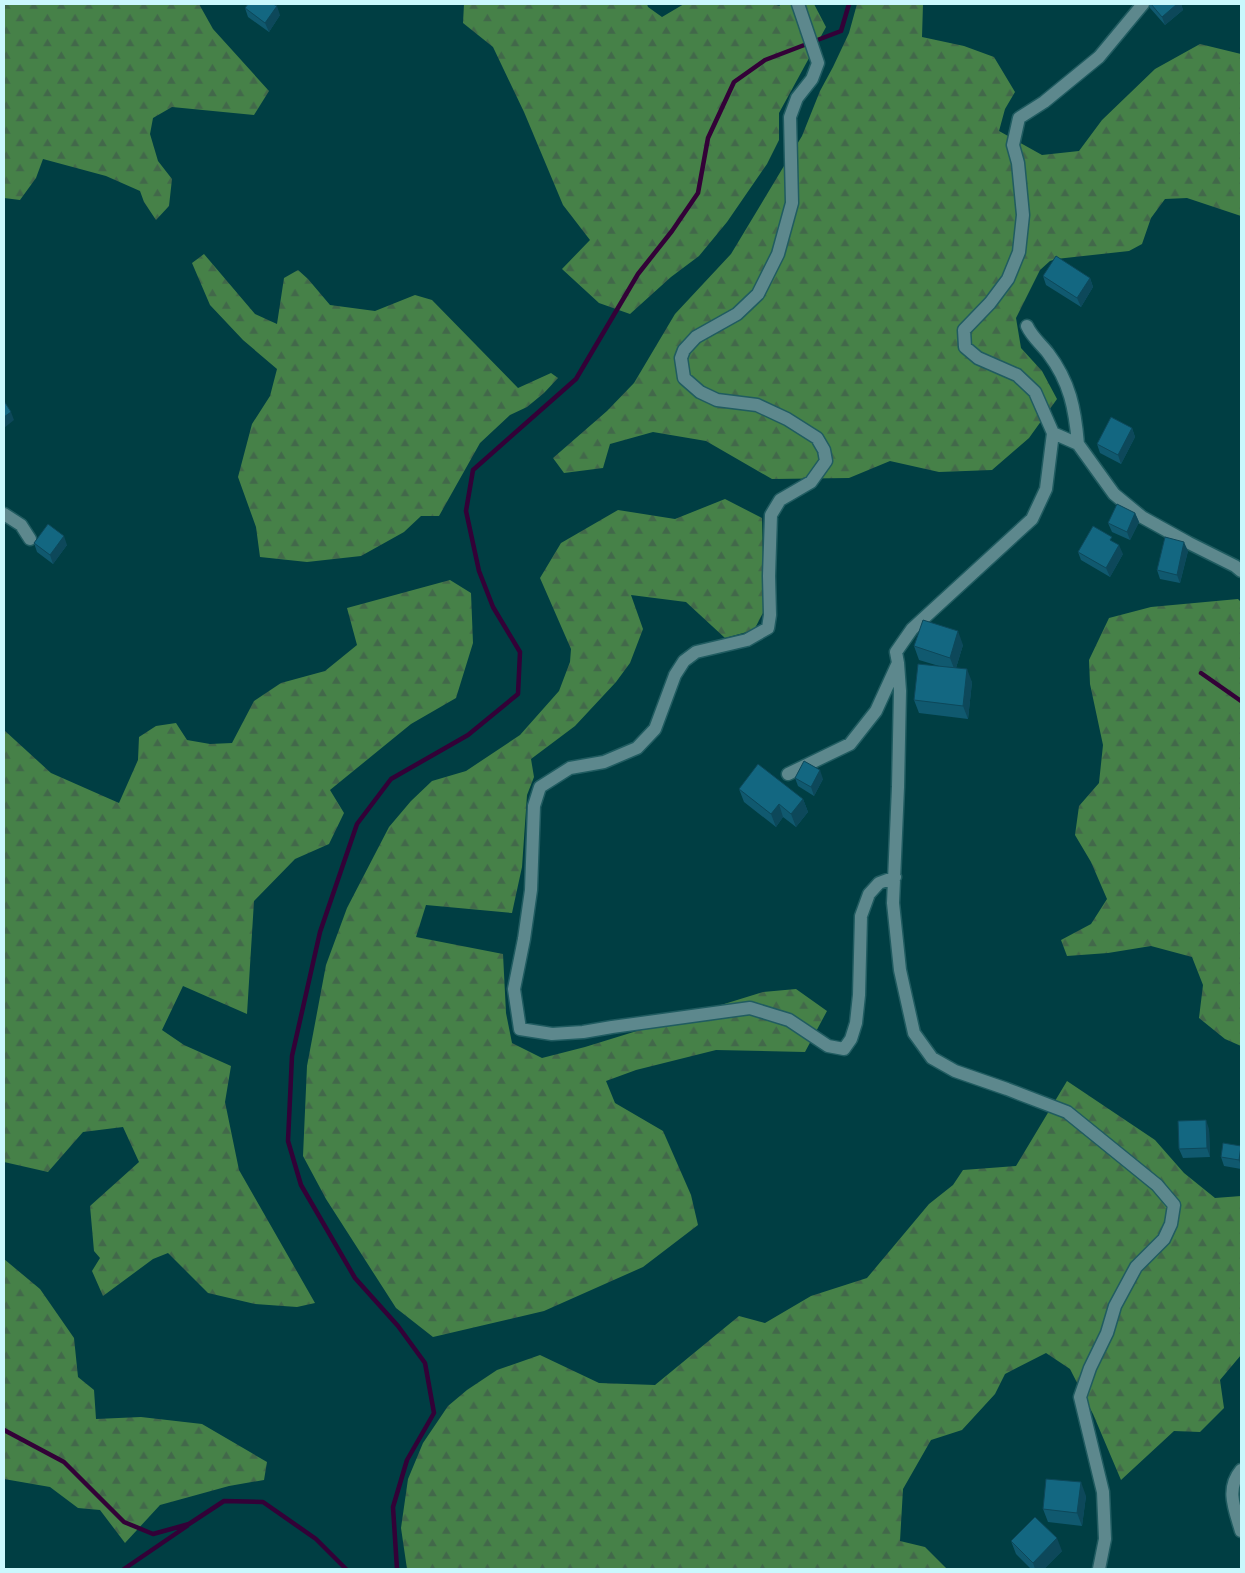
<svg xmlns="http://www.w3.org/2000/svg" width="1245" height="1573" font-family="Arial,sans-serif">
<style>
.forest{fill:url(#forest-firs)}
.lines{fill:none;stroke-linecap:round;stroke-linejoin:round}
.stream{stroke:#330137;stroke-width:4.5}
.minor-casing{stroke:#205c61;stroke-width:15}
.minor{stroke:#5d888d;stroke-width:12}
.wall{fill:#10596f}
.shaded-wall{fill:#0d485a}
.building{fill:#136781;stroke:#0d485a}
</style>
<defs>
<pattern id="forest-firs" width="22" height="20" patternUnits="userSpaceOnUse" patternTransform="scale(1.25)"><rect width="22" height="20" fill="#468148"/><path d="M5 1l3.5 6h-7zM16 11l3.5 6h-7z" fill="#42684a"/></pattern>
</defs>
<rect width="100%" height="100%" fill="#003e43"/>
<!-- forest -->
<path class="forest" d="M4,4H199L213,29L269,91L254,115L172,107L153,118L150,134L158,161L172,179L169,206L156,220L144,202L140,191L106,176L43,159L36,178L20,200L4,198Z
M464,4H647L648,7L662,17L684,4H772L780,6L779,4H814L826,27L779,113V140L767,164L727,222L699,256L671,277L630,314L599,303L562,269L590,240L563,205L524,112L493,47L463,23Z
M857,4H923L922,37L964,46L994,57L1015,92L1005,109L999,131L1042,155L1079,151L1102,120L1155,69L1200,44L1241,54V216L1187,198L1165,199L1151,218L1142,244L1129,251L1056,259L1050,261L1040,270L1016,318L1021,348L1042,371L1057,399L1029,438L992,470L939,472L890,461L849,478L772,479L706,441L653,432L610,444L603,468L564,473L553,458L607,411L634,383L675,314L731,254L802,136L820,91L833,67L849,33Z
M204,254L255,314L277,324L284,278L298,270L308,279L330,305L375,311L415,295L432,300L518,388L551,373L558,378L544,393L527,407L510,415L480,443L439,516H421L404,532L361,556L307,562L260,557L256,527L238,477L252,424L270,396L277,369L243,340L210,305L192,263Z
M725,499L762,518L764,611L754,630L725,638L686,602L631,595L643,629L630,663L616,682L575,726L531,759L534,777L527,795L522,867L512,913L426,905L416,937L503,954L506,1013L512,1043L542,1058L585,1047L763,992L796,989L827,1011L805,1052L716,1050L636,1070L606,1081L615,1103L663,1131L691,1195L698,1225L643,1267L544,1311L433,1337L396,1308L326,1199L303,1156L307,1066L326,965L347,908L389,827L411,801L432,781L466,771L520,735L559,691L570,662L571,649L540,578L561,543L618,510L675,519Z
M450,580L471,593L473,643L456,698L411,724L330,790L344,813L329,844L295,859L254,901L247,1014L183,986L162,1030L184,1045L231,1066L225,1102L239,1170L315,1303L297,1307L255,1304L208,1293L168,1253L153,1259L103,1296L92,1271L100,1258L94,1251L90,1206L139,1162L123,1127L83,1132L48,1172L4,1162V730L51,773L119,803L138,760L139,737L156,726L176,723L187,740L210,744L232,743L254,701L281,683L325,671L357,645L347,608Z
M1238,599L1241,602V1046L1225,1039L1199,1018L1203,985L1192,957L1151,946L1108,953L1067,956L1061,940L1091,924L1107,899L1091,862L1075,835L1079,806L1099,783L1103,745L1090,684L1089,660L1109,618L1151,607Z
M1067,1081L1155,1140L1184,1173L1215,1198L1241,1196V1355L1220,1380L1224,1408L1200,1432L1174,1431L1121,1480L1093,1414L1070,1369L1046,1353L1005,1374L995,1394L962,1430L931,1440L903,1489L900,1541L925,1547L947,1569H407L401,1528L408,1479L423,1443L448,1406L467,1390L497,1370L540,1355L599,1383L655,1385L739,1316L765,1323L811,1296L867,1278L929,1204L953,1185L963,1170L1016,1166Z
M4,1259L40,1289L74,1338L78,1377L94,1390L96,1419L141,1417L202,1424L267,1462L264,1480L229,1486L160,1505L125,1543L100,1510L78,1508L50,1487L4,1479Z"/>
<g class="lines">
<!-- stream -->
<path class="stream" d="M1201,673L1241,701
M4,1430L64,1462L124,1522L153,1534L189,1524L224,1501L263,1502L316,1539L346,1569
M124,1569L187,1526
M397,1569L393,1507L407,1460L434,1413L425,1363L398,1326L355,1278L301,1185L288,1141L292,1056L320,932L357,824L391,779L468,735L518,694L520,652L493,607L479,571L466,511L473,470L576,379L638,274L672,231L698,193L708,138L734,82L765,60L841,31L849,4"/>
<defs>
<path id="minor" d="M798,4L818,63L812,79L797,98L790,117L792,203L778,254L758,294L737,314L696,337L684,350L681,358L684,378L700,392L717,400L757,405L787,419L817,438L824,450L826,461L811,482L780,500L771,515L769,576L770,615L768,628L747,640L696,652L684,661L675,675L655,729L637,748L604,762L570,768L540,787L534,806L531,890L524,939L514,989L520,1029L552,1034L583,1032L612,1027L750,1008L789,1020L828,1046L844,1049L851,1039L856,1023L859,995L861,916L869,894L879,883L895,877
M1027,326C1032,337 1041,344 1048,353C1070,382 1075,409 1078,444
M1053,433L1078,444L1114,494L1142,517L1189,543L1235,566L1241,571
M4,514L21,525L30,539
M788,774L850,744L876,711L897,665
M1241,1470C1225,1489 1235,1510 1241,1531
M1099,1569L1105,1539L1103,1492L1080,1397L1090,1368L1107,1333L1115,1306L1136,1267L1164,1239L1171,1224L1174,1205L1157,1185L1067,1112L1007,1089L955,1071L932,1058L914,1033L900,970L893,903L898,787L900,691L898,663L896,652L912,629L1032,519L1046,489L1053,433L1035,392L1017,375L978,358L965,347L964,330L990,303L1008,279L1019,252L1023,215L1018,163L1013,145L1019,118L1044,102L1099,57L1143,4"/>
</defs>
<!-- minor casing -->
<use href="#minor" class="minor-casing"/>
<!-- minor -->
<use href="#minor" class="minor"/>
</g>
<!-- wall -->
<path class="wall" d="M1149,4H1181L1183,10L1165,25L1150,8Z
M245,8L280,15L269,32L248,17Z
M1043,276L1090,278L1093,287L1081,307L1046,285Z
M1132,428L1135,437L1121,464L1100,453L1097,444Z
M1135,513L1139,522L1130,540L1112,532L1108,523Z
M34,543L67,545L53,564L37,552Z
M1188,551L1180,583L1160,579L1157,570Z
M1078,552L1123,554L1110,577L1081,560Z
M963,645L956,668L972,682L968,719L919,713L914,700L939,666L919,660L914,646Z
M795,778L823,779L814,796L798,786Z
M739,789L803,799L808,812L796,827L783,817L776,827L744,802Z
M1209,1129L1210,1157L1183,1158L1179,1149Z
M1241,1146V1169L1224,1166L1221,1157Z
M1086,1496L1082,1526L1048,1522L1043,1509Z
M1011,1541L1062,1551L1044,1569H1031L1016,1554Z"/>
<!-- shaded-wall -->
<path class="shaded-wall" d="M1177,4H1181L1183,10L1165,25L1162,17Z
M277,6L280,15L269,32L265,23Z
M1090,278L1093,287L1081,307L1077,298Z
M11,412L14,420L4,428V417Z
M1132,428L1135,437L1121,464L1118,455Z
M1135,513L1139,522L1130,540L1127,532Z
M64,536L67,545L53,564L50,555Z
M1184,542L1188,551L1180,583L1177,575Z
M1119,545L1123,554L1110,577L1106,568Z
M958,631L963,645L955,671L950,658Z
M967,669L972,682L968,719L963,706Z
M820,770L823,779L814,796L811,787Z
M803,799L808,812L796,827L791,814Z
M779,804L783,817L776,827L771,814Z
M1206,1120L1209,1129L1210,1157L1207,1148Z
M1241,1146V1167L1239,1160Z
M1081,1482L1086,1496L1082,1526L1077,1513Z
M1057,1538L1062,1551L1044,1569H1035L1033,1563Z"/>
<!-- building -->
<path class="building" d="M248,4H273L277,6L265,23L245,8Z
M1151,4H1177L1162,17Z
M1056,256L1090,278L1077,298L1043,276Z
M4,401L11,412L4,417Z
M1111,417L1132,428L1118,455L1097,444Z
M1117,504L1135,513L1127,532L1108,523Z
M48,524L64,536L50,555L34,543Z
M1093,526L1112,537L1110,540L1119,545L1106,568L1078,552Z
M1165,537L1184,542L1177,575L1157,570Z
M923,620L958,631L950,658L914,646Z
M918,664L967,669L963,706L914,700Z
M804,761L820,770L811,787L795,778Z
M758,764L803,799L791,814L779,804L771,814L739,789Z
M1206,1120L1207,1148L1179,1149L1178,1121Z
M1223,1143L1241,1146L1239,1160L1221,1157Z
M1046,1479L1081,1482L1077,1513L1043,1509Z
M1035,1517L1057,1538L1033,1563L1011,1541Z"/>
<!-- border -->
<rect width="1245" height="1573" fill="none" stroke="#caf8fd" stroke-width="10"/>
</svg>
